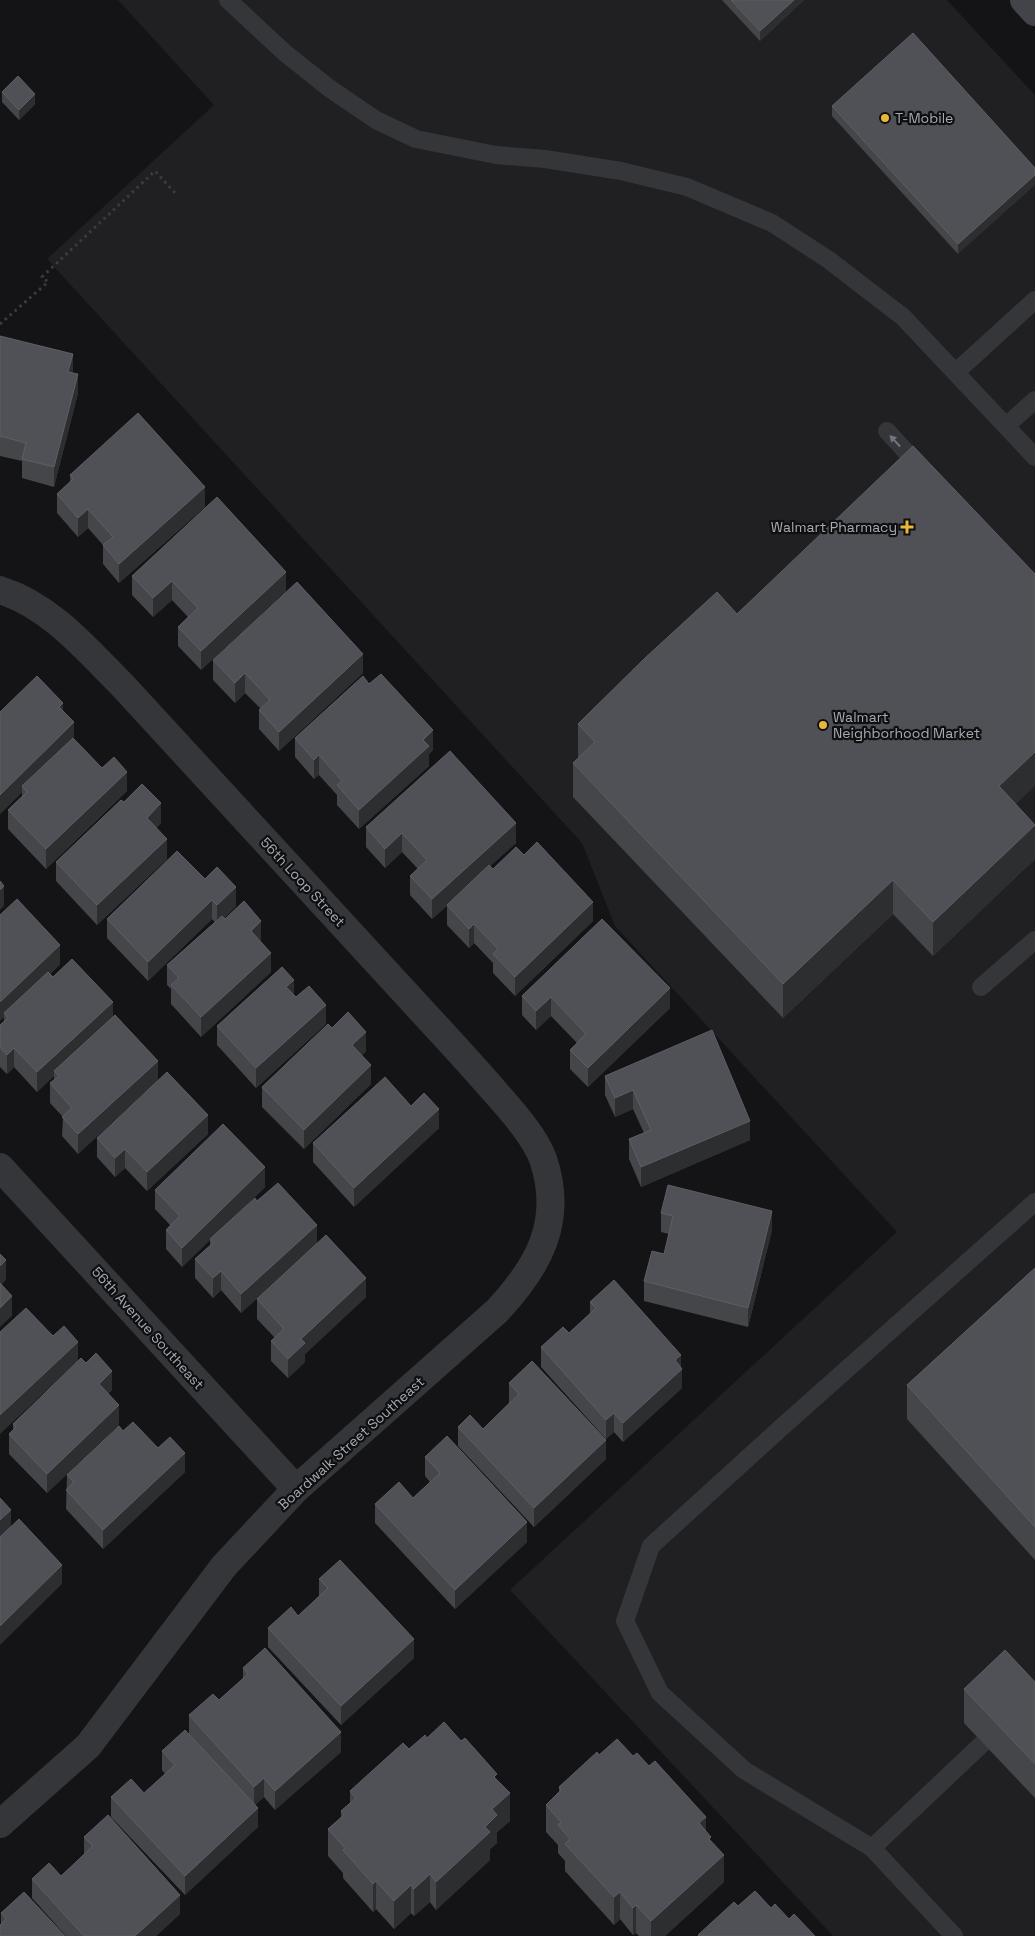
<svg xmlns="http://www.w3.org/2000/svg" width="1035" height="1936" viewBox="0 0 1035 1936" font-family="'Space Grotesk',sans-serif">
<rect width="100%" height="100%" fill="#141416"/>
<!-- built -->
<path fill="#202022" d="M118,0H947L1035,95V1936H833L510,1590L897,1232L615,926L582,843L47,259L214,105Z"/>
<g fill="none" stroke-linecap="round" stroke-linejoin="round">
<!-- path -->
<path stroke="#3b3c41" stroke-width="3" stroke-dasharray="2.5 4" stroke-linecap="butt" d="M0,324L48,282L42,277L155,171L176,194"/>
<!-- service -->
<path stroke="#35363a" stroke-width="18" d="M228,0L285,53L329,88L376,120L416,139L496,155L545,159L621,171L687,187L772,223L829,260L903,317L1035,457
M956,372L1035,300
M1006,426L1035,400
M887,431L923,470
M981,987L1035,940
M872,1848L983,1743
M954,1936L872,1848L744,1770L660,1693L625,1621L651,1546L783,1426L1035,1202"/>
<!-- minor -->
<path stroke="#35363a" stroke-width="28" d="M0,590C51,606 87,650 124,687C223,795 322,902 421,1010C446,1037 472,1065 496,1093C512,1111 535,1137 543,1159C564,1221 539,1266 497,1311L296,1489L224,1566L88,1746L0,1824
M0,1167L296,1489"/>
<!-- secondary -->
<path stroke="#43444a" stroke-width="28" d="M1024,0L1035,12"/>
</g>
<!-- wall -->
<path fill="#45464a" d="M722,0H804L760,41Z
M2,92L35,104L19,120L2,102Z
M832,106L1035,168L958,254L832,116Z
M0,337L73,373L78,393L54,487L22,478V461L0,456Z
M70,475L205,507L119,583L103,564V545L88,528L78,537L57,513V494L70,483Z
M132,576L286,591L201,670L178,646V627L188,617L172,600L153,617L132,595Z
M737,614L1015,804L1035,859L933,956L893,914L783,1018L573,797V763L578,759V724Z
M213,660L363,673L279,751L259,729V710L261,709L245,693L235,703L213,680Z
M369,684L433,750L429,754V766L359,829L337,805V795L319,775L314,779L295,757V738Z
M0,712H63L74,739L102,768L127,791L46,869L8,829V810L22,796V792L0,814Z
M124,802L161,823L156,828L167,859L97,925L56,881V862Z
M366,827L516,843L490,866L493,869L524,855L593,921L515,996L493,973V963L474,943L469,948L447,925V905L457,897L432,919L410,895V876L418,869L402,852L385,868L366,847Z
M205,879L236,906L224,918L261,940L260,941L271,972L201,1037L171,1004V989L167,985V965L215,922L212,919L148,981L107,938V919Z
M0,915L60,964L50,974L53,977L113,1018L158,1080L78,1154L62,1136L63,1117L50,1103V1083L54,1080V1076L37,1092L14,1067L7,1074L0,1067V1025L4,1022Z
M602,919L670,1008L588,1087L570,1069V1050L577,1043L551,1016L536,1030L522,1015V996Z
M294,995L326,1024L256,1088L217,1045V1026Z
M332,1028L366,1051L362,1055L371,1084L304,1149L262,1107V1087Z
M605,1076L750,1140L641,1187L629,1159V1139L644,1133L633,1109L615,1117L605,1095Z
M411,1106L439,1128L354,1207L313,1162V1143Z
M208,1134L147,1191L125,1168L115,1177L97,1157V1138Z
M265,1187L229,1222L257,1201L317,1243L366,1297L305,1354V1362L288,1378L271,1361V1341L275,1338L257,1319V1299L274,1283L241,1313L221,1290L213,1298L195,1278V1259L210,1246V1240L182,1267L166,1249V1230L170,1225L155,1209V1190Z
M661,1213L772,1230L748,1327L644,1301V1281L664,1254L669,1234L661,1232Z
M1035,1268V1560L907,1419V1385Z
M590,1302L681,1367L682,1388L623,1442L614,1432L606,1439L541,1367V1347L569,1333L590,1314Z
M509,1383L606,1459L534,1527L458,1446V1427L483,1429L509,1403Z
M112,1390L108,1394L119,1425L47,1493L9,1454V1434L13,1430V1424Z
M123,1431L158,1448L185,1472L103,1549L66,1509L67,1475Z
M425,1457L527,1542L455,1609L375,1523V1504L413,1498L430,1482L425,1476Z
M319,1579L414,1658L341,1725L268,1647V1628L298,1616L319,1596Z
M243,1668L341,1752L275,1810L264,1797L255,1805L258,1827L185,1895L111,1817V1797L144,1793L165,1774L162,1770V1751L189,1734V1715L219,1700L243,1679Z
M1035,1682V1798L964,1723V1689Z
M427,1738L461,1741L497,1780L510,1821L497,1832V1843L490,1849V1860L436,1910L430,1902L414,1916L411,1913L394,1929L376,1909L373,1912L343,1878V1873L328,1856V1829L341,1817V1811L350,1803V1791L409,1749Z
M599,1755L706,1832L711,1841L724,1882L665,1936H639L636,1933L633,1935L620,1919L614,1925L565,1871V1861L558,1853V1845L546,1832V1805L559,1792V1787Z
M84,1837L180,1914L156,1936H66L32,1898V1879L61,1876L84,1855Z
M1,1913L65,1936L1,1924Z"/>
<!-- shaded-wall -->
<path fill="#2d2e30" d="M794,0H804L760,41V31Z
M35,94V104L19,120V110Z
M1035,175V185L958,254V244Z
M73,354V374L68,372Z
M78,374V393L54,487V467Z
M205,487V507L119,583V564Z
M88,509V528L78,537V518Z
M286,572V591L201,670V651Z
M172,581V600L153,617V598Z
M363,654V673L279,751V732Z
M245,673V693L235,703V683Z
M63,703V722L59,707Z
M74,722V742L22,786V792L0,814V795Z
M433,730V750L429,754V766L359,829V810L423,740Z
M1035,752V786L999,820V786Z
M319,755V775L314,779V760Z
M127,772V791L46,869V849Z
M161,803V823L147,837V818Z
M516,823V843L432,919V899Z
M1035,825V859L933,956V922Z
M402,833V852L385,868V849Z
M167,839V859L97,925V905Z
M893,880V914L783,1018V984Z
M4,886V906L0,910V890Z
M236,887V906L217,924V905Z
M212,900V919L148,981V962Z
M593,902V921L515,996V977Z
M261,921V940L251,950V931Z
M474,924V943L469,948V929Z
M60,945V964L6,1015L4,1013V1017L0,1021V1002Z
M271,953V972L201,1037V1017Z
M294,980V1000L286,987Z
M670,988V1008L588,1087V1068Z
M551,997V1016L536,1030V1011Z
M113,1002V1021L54,1071V1076L37,1092V1072Z
M326,1005V1024L256,1088V1068Z
M366,1032V1051L352,1064V1045Z
M14,1048V1067L7,1074V1055Z
M158,1061V1080L78,1154V1134Z
M371,1065V1084L304,1149V1130Z
M633,1090V1109L615,1117V1098Z
M439,1109V1128L354,1207V1188Z
M208,1115V1134L147,1191V1172Z
M750,1121V1140L641,1187V1167Z
M125,1149V1168L115,1177V1158Z
M265,1167V1187L182,1267V1248Z
M772,1211V1230L748,1327V1308Z
M317,1225V1245L241,1313V1294Z
M6,1260V1280L0,1286V1266Z
M221,1271V1290L213,1298V1278Z
M366,1278V1297L305,1354V1362L288,1378V1359L301,1339Z
M12,1296V1316L0,1327V1308Z
M78,1342V1361L0,1434V1415Z
M681,1355V1371L682,1369V1388L623,1442V1423L675,1360Z
M112,1371V1390L99,1404V1384Z
M119,1405V1425L47,1493V1474Z
M614,1413V1432L606,1439V1420Z
M606,1440V1459L534,1527V1508Z
M185,1453V1472L103,1549V1530Z
M11,1510V1529L0,1539V1520Z
M527,1522V1542L455,1609V1590Z
M62,1565V1584L0,1645V1626Z
M414,1639V1658L341,1725V1706Z
M341,1732V1752L275,1810V1791Z
M264,1778V1797L254,1806V1787Z
M510,1793V1821L497,1832V1843L490,1849V1860L436,1910V1882L485,1827L492,1809Z
M258,1808V1827L185,1895V1876Z
M706,1817V1844L699,1823Z
M724,1855V1882L665,1936H651V1921Z
M430,1874V1902L414,1916V1889Z
M376,1881V1909L373,1912V1884Z
M411,1885V1913L394,1929V1901Z
M620,1892V1919L614,1925V1897Z
M180,1895V1914L156,1936H135Z
M636,1905V1933L633,1935V1908Z"/>
<!-- building -->
<path fill="#505156" stroke="#5d5f64" d="M731,0H794L760,31Z
M913,33L1035,168V175L958,244L832,106Z
M18,76L35,94L19,110L2,92Z
M0,336L73,354L68,372L78,374L54,467L22,459L26,443L0,436Z
M138,413L205,487L119,564L103,545L113,537L88,509L78,518L57,494L73,479L70,475Z
M913,446L1035,574V752L999,786L1035,825L933,922L893,880L783,984L573,763L595,742L578,724L645,658L717,592L737,614Z
M217,497L286,572L201,651L178,627L198,608L172,581L153,598L132,576Z
M297,582L363,654L279,732L259,710L270,700L245,673L235,683L213,660Z
M381,674L433,730L423,740L429,746L359,810L337,785L342,781L319,755L314,760L295,738L363,676L369,684Z
M37,676L63,703L59,707L74,722L0,795V712Z
M73,738L102,768L114,757L127,772L46,849L8,810L27,792L22,786Z
M450,751L516,823L432,899L410,876L427,860L402,833L385,849L366,827Z
M142,784L161,803L147,818L167,839L97,905L56,862L121,800L124,802Z
M537,842L593,902L515,977L493,954L498,949L474,924L469,929L447,905L489,865L493,869L516,847L524,855Z
M177,851L205,879L217,867L236,887L217,905L212,900L148,962L107,919Z
M0,881L4,886L0,890Z
M17,899L60,945L0,1002V915Z
M244,901L261,921L251,931L271,953L201,1017L171,985L179,978L167,965L222,916L225,919Z
M602,919L670,988L588,1068L570,1050L586,1034L551,997L536,1011L522,996Z
M72,959L113,1002L37,1072L14,1048L7,1055L0,1047V1025L8,1018L4,1013L48,972L53,977Z
M282,967L294,980L286,987L296,997L309,986L326,1005L256,1068L217,1026Z
M348,1012L366,1032L352,1045L371,1065L304,1130L262,1087L328,1024L332,1028Z
M115,1015L158,1061L78,1134L62,1117L72,1108L50,1083L59,1076L54,1071Z
M712,1030L750,1121L641,1167L629,1139L651,1130L633,1090L615,1098L605,1076Z
M167,1072L208,1115L147,1172L125,1149L115,1158L97,1138Z
M385,1077L411,1106L424,1093L439,1109L354,1188L313,1143Z
M223,1124L265,1167L182,1248L166,1230L180,1216L155,1190Z
M278,1183L317,1225L241,1294L221,1271L213,1278L195,1259L213,1243L210,1239L255,1198L257,1201Z
M668,1185L772,1211L748,1308L644,1281L652,1251L664,1254L673,1216L661,1213Z
M326,1235L366,1278L301,1339L305,1343L288,1359L271,1341L284,1329L257,1299Z
M0,1254L6,1260L0,1266Z
M1035,1268V1527L907,1385Z
M614,1280L681,1355L675,1360L682,1369L623,1423L614,1413L606,1420L541,1347L563,1327L569,1333L596,1308L590,1302Z
M0,1283L12,1296L0,1308Z
M26,1308L53,1336L64,1326L78,1342L0,1415V1332Z
M96,1353L112,1371L99,1384L119,1405L47,1474L9,1434L16,1427L13,1424L81,1358L86,1363Z
M532,1361L606,1440L534,1508L458,1427L470,1415L483,1429L519,1394L509,1383Z
M133,1422L158,1448L170,1437L185,1453L103,1530L66,1490L74,1482L67,1475L119,1426L123,1431Z
M447,1436L527,1522L455,1590L375,1504L399,1482L413,1498L440,1473L425,1457Z
M0,1498L11,1510L0,1520Z
M19,1519L62,1565L0,1626V1537Z
M340,1560L414,1639L341,1706L268,1628L291,1607L298,1616L328,1588L319,1579Z
M265,1648L341,1732L275,1791L264,1778L254,1787L189,1715L213,1694L219,1700L248,1674L243,1668Z
M1005,1650L1035,1682V1764L964,1689Z
M444,1722L461,1741L465,1738L497,1774L494,1777L510,1793L492,1809L497,1815L485,1827L490,1832L436,1882L430,1874L414,1889L411,1885L394,1901L376,1881L373,1884L343,1850L345,1848L328,1829L344,1815L341,1811L356,1798L350,1791L403,1743L409,1749L425,1735L427,1738Z
M185,1730L258,1808L185,1876L111,1797L131,1779L144,1793L175,1765L162,1751Z
M617,1739L633,1756L637,1753L649,1766L655,1761L706,1817L699,1823L711,1837L709,1839L724,1855L651,1921L636,1905L633,1908L620,1892L614,1897L565,1844L570,1839L558,1825L561,1822L546,1805L561,1790L559,1787L597,1752L599,1755Z
M108,1815L180,1895L135,1936H84L32,1879L49,1863L61,1876L93,1846L84,1837Z
M755,1891L771,1908L775,1904L789,1919L794,1914L815,1936H699L698,1935L734,1902L738,1906Z
M24,1892L65,1936H0V1925L6,1919L1,1913Z"/>
<!-- one-way arrows -->
<defs><path id="oneway-solid" d="M-6-.8H1V-3.2L6.5 0L1 3.2V.8H-6Z" transform="scale(1.25)"/></defs>
<use fill="#73767e" href="#oneway-solid" transform="translate(895 441) rotate(-133)"/>
<!-- markers -->
<g fill="#e9b838" stroke="#0f0f10" stroke-width="2">
<circle cx="885" cy="118" r="5"/>
<path d="M904.5 519.5h5v5h5v5h-5v5h-5v-5h-5v-5h5z"/>
<circle cx="823" cy="725" r="5"/>
</g>
<g text-anchor="middle" dominant-baseline="central" stroke-width="4.5" stroke-linejoin="round" paint-order="stroke">
<!-- poi labels -->
<g font-size="14" fill="#a6aab5" stroke="#0f0f10" text-anchor="start">
<text x="895" y="118">T-Mobile</text>
<text x="897" y="527" text-anchor="end">Walmart Pharmacy</text>
<text x="833" y="717">Walmart<tspan x="833" dy="16">Neighborhood Market</tspan></text>
</g>
<!-- street labels -->
<g font-size="14" fill="#a6aab5" stroke="#0f0f10">
<text transform="translate(303 882) rotate(47)">56th Loop Street</text>
<text transform="translate(148 1328) rotate(48)">56th Avenue Southeast</text>
<text transform="translate(351 1443) rotate(-42)">Boardwalk Street Southeast</text>
</g>
</g>
</svg>
